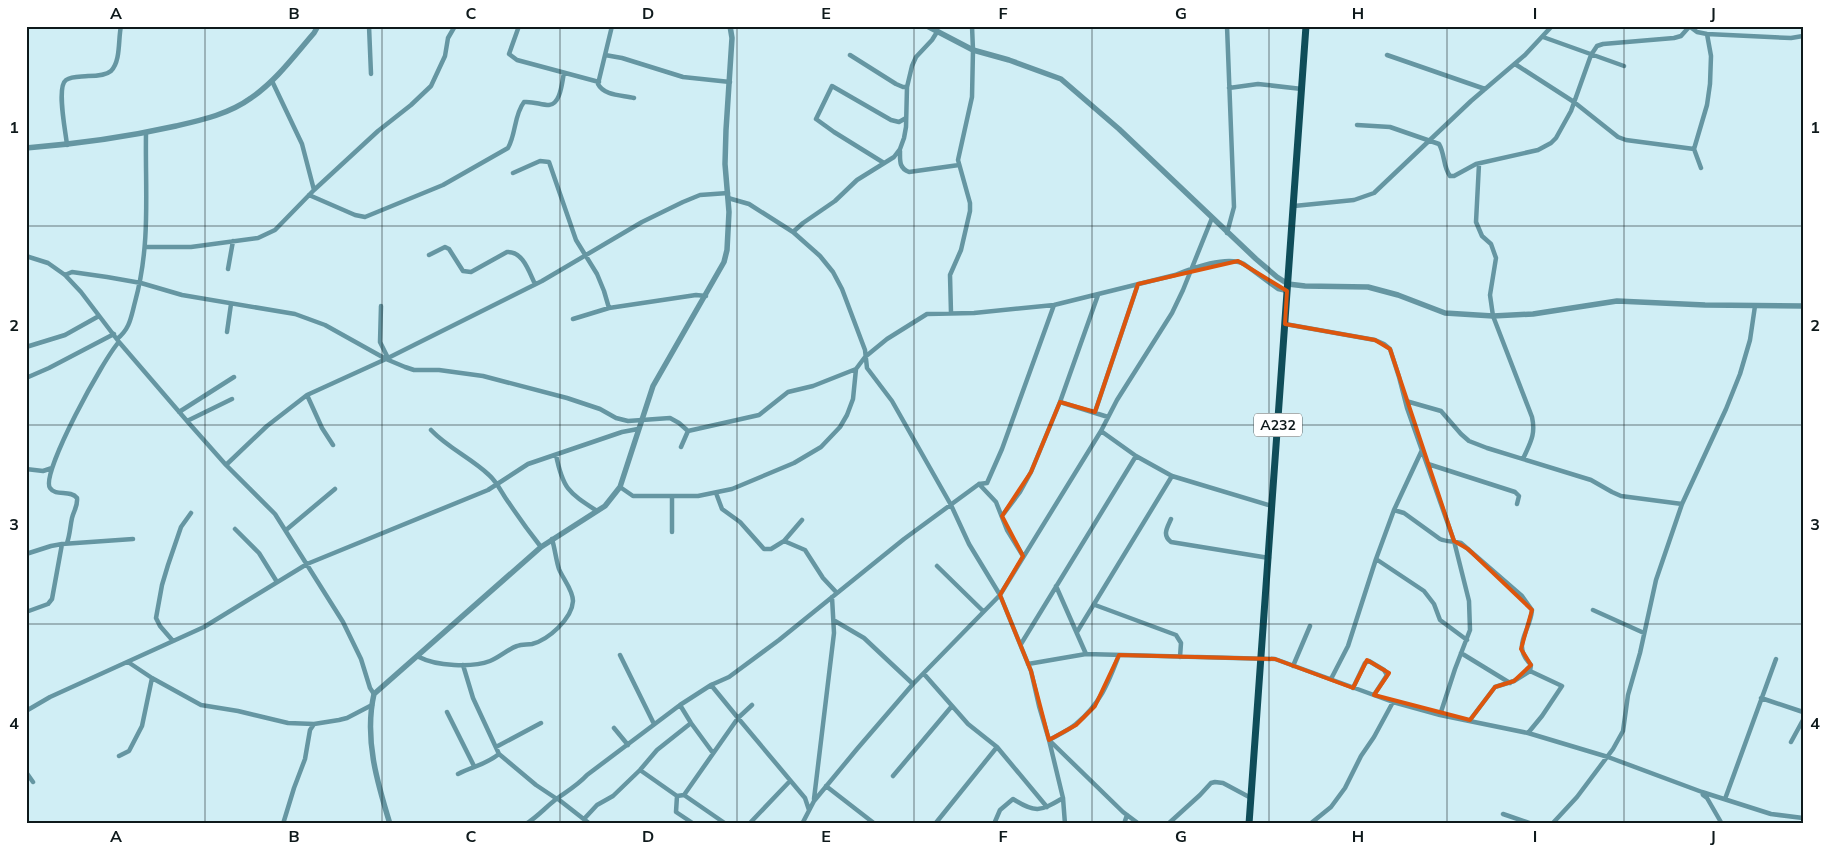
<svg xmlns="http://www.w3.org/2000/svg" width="1829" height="850" viewBox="0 0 1829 850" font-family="Mulish,sans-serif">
<rect width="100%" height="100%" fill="#d0eef5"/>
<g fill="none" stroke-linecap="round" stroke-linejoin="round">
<!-- minor -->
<path stroke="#6596a2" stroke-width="4.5" d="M369,26L371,74
M519,26L509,54L517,60L599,82
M612,26L598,84C604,96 623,95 634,98
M1227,26L1234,207L1227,233
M1689,26L1697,32L1707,34L1791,38L1803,36
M1543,37L1624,66
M605,55L622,58L683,77L730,82
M850,55L896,84L903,87H907
M1387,55L1485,89
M1515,64L1574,102L1618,137L1626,140L1694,149
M272,81L302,144L314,190
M1229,88L1258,84L1302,89
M1357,125L1390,127L1439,144C1445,154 1443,167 1450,176H1454L1476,164L1538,150L1551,143L1556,138L1571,111L1591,55L1597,46L1603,44L1674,38L1681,36L1689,27
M67,145C66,133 56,87 66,80C72,76 81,77 88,76C95,76 105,76 111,71C121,61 118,39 121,26
M900,151C900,161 899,168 909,172L959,165
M884,163L834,132L816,119L832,86L891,120L899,122L906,118
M1479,164L1476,222L1482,236L1491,244L1496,258L1490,295L1493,316L1532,417C1536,435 1530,443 1523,459
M1701,168L1694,149L1707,105L1710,84L1711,56L1707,34
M513,173L540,161L549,162L576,240L597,274L604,291L609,308
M309,195L355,215L365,217L443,185L508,148C516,134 514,115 524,102C533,101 541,105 549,105C561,104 562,81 564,73
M728,198L749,204L793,232L820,256L833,272L842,289L865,350L867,368L892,401L951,505L969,544L1000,595L1031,671L1039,706L1049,740L1063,798L1065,824
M1294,206L1354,200L1374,193L1471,101L1525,55L1552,26
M793,232L803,223L835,201L857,180L894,157L900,149L904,138L906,127L907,87L912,66L916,57L932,40L937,32V26
M145,247H191L258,238L275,230L314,190L378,131L411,105L431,86L445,56L448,38L455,26
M429,255L445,247L449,249L463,271L471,272L507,252C523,251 529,272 535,284
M26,256L48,263L65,275L81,292L119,342L187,421L226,465L275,514L343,622L361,659L370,688L374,694
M228,269L233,241
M65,275L72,272L107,277L141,283L182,295L295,314L325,325L386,359L405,367L414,370H439L483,376L567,398L600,409L616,418L628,421L670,418L679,423L688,431
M381,306L380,342L388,358
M951,313L950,275L961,250L970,211V203L958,160L972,97L973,50L972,26
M573,319L609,308L696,295L706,296
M1285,324L1375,340L1384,344L1390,349L1399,377L1407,408L1454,541L1469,601L1470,630L1455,669L1440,715
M227,332L231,304
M117,339C130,329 131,317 135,302C151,244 145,191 146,133
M26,347L65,335L99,316
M26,378L49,368L114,334
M307,395L322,428L333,445
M1406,401L1441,411L1461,434L1469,441L1487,448L1591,480L1612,492L1621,496L1682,504
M1060,402L1108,417
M179,412L234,377
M1095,412L1138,284
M187,421L232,399
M431,430C448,448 471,458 489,475C498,483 502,494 509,503C519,518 530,533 541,547
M1101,431L1136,456L1172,476L1272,506
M681,447L688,431L759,415L788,392L813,386L856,369
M556,455C563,489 568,492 597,511
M1428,464L1515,492L1519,496L1517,504
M226,465L267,426L307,395L386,359L542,281L642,222L683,202L700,195L728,193
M26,469L43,471L52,468
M979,484L996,502L1007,530L1023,556
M620,487L633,496H698L732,489L794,463L821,447L840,427L847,415L853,399L856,369L865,357L887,339L927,314L974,313L1054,305L1175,275C1193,268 1227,255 1244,264L1278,289L1287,291
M716,493L722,509L740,522L764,549H771L784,541L805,550L823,578L837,593
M672,496V532
M1394,510L1404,513L1440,539C1447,542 1453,541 1461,543L1522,596L1532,610C1530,633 1511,644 1531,665L1530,671
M1002,516L1020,492L1031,472L1060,402L1098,295
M1171,519C1167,528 1162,535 1171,542L1269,558
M235,529L259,553L277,582
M286,530L335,489
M784,541L802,520
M67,543C70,535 70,527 72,518C74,510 78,506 77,498C70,489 56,497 50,488C40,474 105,356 119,342
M26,554L51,546L62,544L133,539
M1376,559L1424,591L1434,604L1440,620L1467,640
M937,566L983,611
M1056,586L1086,654
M1095,605L1176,635L1181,643L1180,657
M1593,610L1644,633
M26,612L48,604L52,599L62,544
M835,621L864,638L913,684
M1077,632L1172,476
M173,641L160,626L156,618L162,585L168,565L181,527L191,513
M1021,644L1136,456
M1461,653L1510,683
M620,655L654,724
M1119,655C1108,684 1100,704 1076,724C1069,730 1058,735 1049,740L1123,812L1139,824
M419,657C436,666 472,668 490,661C500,657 508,649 517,646C522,644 527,645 532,644C548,640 572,619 573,601C573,590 563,579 559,569C556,560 555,549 552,539
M128,662L152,678L201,705L238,711L288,723L314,724L339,720L347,718L372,705
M1028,664L1086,654L1275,659L1393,702L1440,715L1528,733L1608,757L1702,792L1771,814L1803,818
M463,665L473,698L499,754L536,785L557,799
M1293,666L1310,626
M924,674L968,724L997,747L1047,807
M1331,679L1348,646L1376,559L1394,510L1422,450
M711,685L738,718L752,705
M1353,688L1365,663L1369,661L1384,670L1387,675L1374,695
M1761,698L1803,712
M680,705L691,723L713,753
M26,711L50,697L204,627L307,564L488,490L528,464L622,432L638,429
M447,712L474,766
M1470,720L1495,687L1514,681L1530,671
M614,728L628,745
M1528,733L1542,716L1562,686L1530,671
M1791,742L1803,720
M496,747L541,723
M119,756L129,751L142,726L152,678
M640,770L677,796
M26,772L33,782
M458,774C474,766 485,765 499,754
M893,776L952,706
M826,786L875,824
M1702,792L1703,795L1707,798L1722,824
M684,795L738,718L805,798L809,810
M558,799L590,824
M814,799L834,633L832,597
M1725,799L1776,659
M1503,814L1532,824
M584,819L597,805L613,796L640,770L657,750L691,723
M283,824L294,788L305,759L310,730L314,724
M526,824C537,817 545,808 555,800C566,792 578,785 587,775L680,705L711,685L729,677L779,640L904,539L979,484L987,483L1002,449L1054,305
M694,824L676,812L677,796L684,795L726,824
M749,824L790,781
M802,824L814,801L857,749L913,684L1000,595L1101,431L1117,400L1172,313L1183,290L1212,218
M935,824L997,747
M994,824L1000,810L1013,799C1036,813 1039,812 1063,798
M1124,824L1127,815
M1168,824L1200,795L1211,783L1215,782L1223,783L1251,798
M1310,824L1331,807L1345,788L1361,756L1374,737L1393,702
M1552,824L1577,797L1613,749L1623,731L1628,695L1640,653L1656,580L1682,504L1726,409L1740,374L1750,340L1755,306"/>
<!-- tertiary -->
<path stroke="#6596a2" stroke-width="5.5" d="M927,26L973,50L1009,60L1061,79L1119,129L1256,259L1277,277L1288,284L1305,286L1368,287L1398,295L1445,313L1493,316L1533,314L1617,301L1705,305L1803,306
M26,148C77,144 127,137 176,126C202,120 229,114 251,98C276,81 294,56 314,33L318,26
M390,824C377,782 364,738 374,694L541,547L605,506L620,487L653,386L724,262L727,250L729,212L725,164L726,130L732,38L730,26"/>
<!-- primary -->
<path stroke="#0f4d59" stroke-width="7" d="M1249,824L1306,26"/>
</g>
<!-- marked area -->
<path fill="none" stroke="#dd560d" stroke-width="4" stroke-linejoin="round" d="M1238,261L1287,291L1285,324L1375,340L1390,349L1454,541L1468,549L1532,610L1521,649L1531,665L1514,681L1495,687L1470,720L1374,695L1389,673L1367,660L1353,688L1275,659L1119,655L1095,706L1076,725L1049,740L1031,671L1000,595L1023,556L1002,516L1031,472L1060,402L1095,412L1138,284Z"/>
<!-- grid -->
<path fill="none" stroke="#0e191b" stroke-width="1" stroke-opacity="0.55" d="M205,26V824M382,26V824M560,26V824M737,26V824M914,26V824M1092,26V824M1269,26V824M1447,26V824M1624,26V824M26,226H1803M26,425H1803M26,624H1803"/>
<g text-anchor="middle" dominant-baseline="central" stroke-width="4.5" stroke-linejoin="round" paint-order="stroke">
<!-- shield labels -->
<rect fill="#fff" stroke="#565e5f" stroke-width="1" x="1254" y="413.5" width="48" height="23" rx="4"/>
<g font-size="14" font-weight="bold" fill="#0e191b">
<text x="1278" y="425">A232</text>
</g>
</g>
<!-- border -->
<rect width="1829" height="850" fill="none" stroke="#ffffff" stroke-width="55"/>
<rect x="28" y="28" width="1774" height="794" fill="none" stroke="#0e191b" stroke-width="2"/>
<g font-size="16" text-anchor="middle" font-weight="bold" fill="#0e191b">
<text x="116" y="19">A</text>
<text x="294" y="19">B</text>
<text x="471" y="19">C</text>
<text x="648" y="19">D</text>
<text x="826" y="19">E</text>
<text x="1003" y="19">F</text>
<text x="1181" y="19">G</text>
<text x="1358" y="19">H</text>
<text x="1535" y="19">I</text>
<text x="1713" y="19">J</text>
<text x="14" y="133">1</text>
<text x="1815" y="133">1</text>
<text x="14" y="331">2</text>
<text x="1815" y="331">2</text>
<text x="14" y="530">3</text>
<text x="1815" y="530">3</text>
<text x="14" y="729">4</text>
<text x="1815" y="729">4</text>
<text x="116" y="842">A</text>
<text x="294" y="842">B</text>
<text x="471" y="842">C</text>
<text x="648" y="842">D</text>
<text x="826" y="842">E</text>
<text x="1003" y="842">F</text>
<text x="1181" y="842">G</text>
<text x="1358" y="842">H</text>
<text x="1535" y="842">I</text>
<text x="1713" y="842">J</text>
</g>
</svg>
